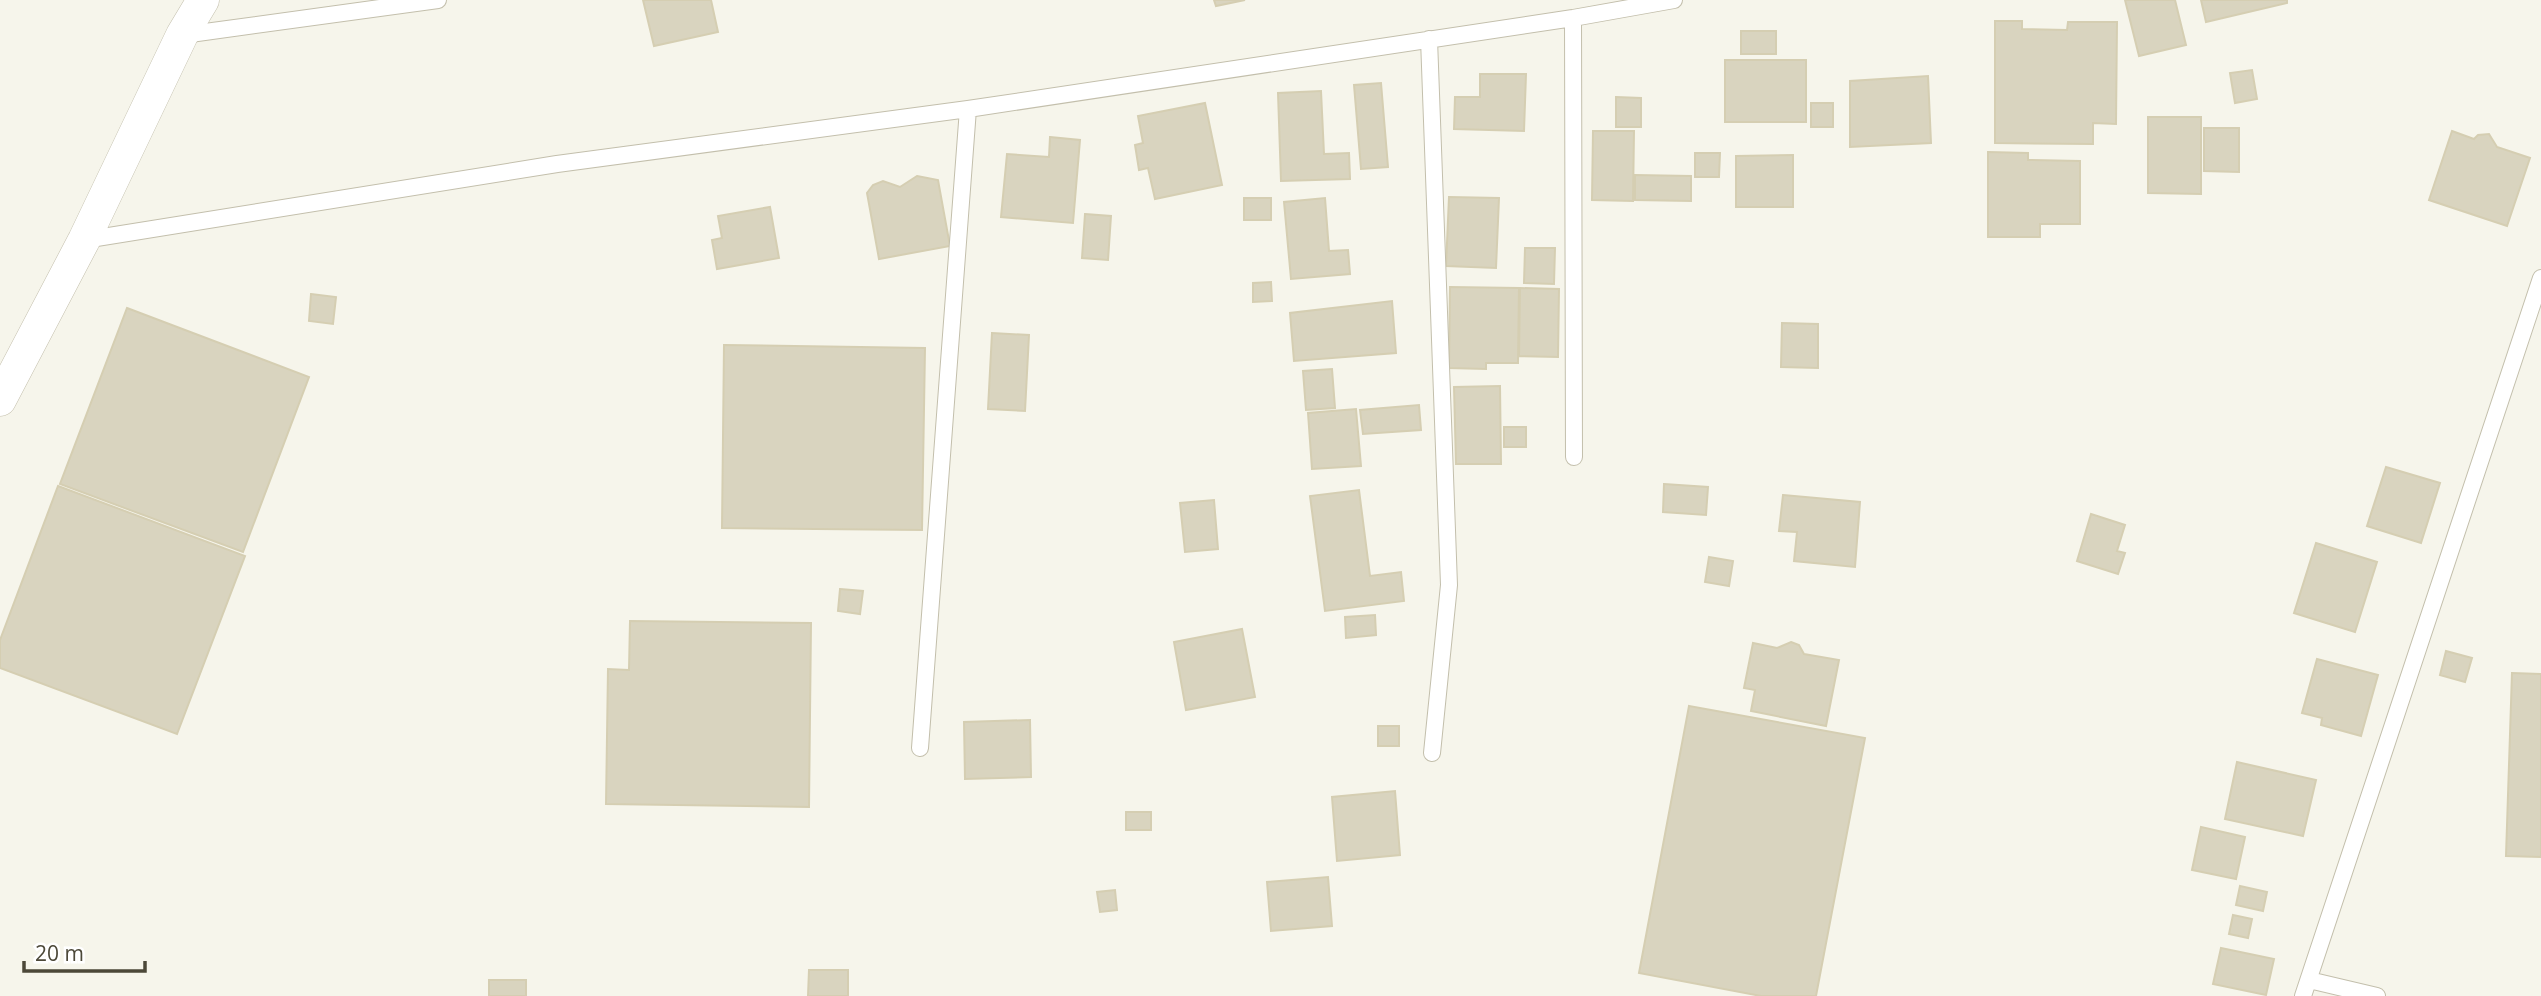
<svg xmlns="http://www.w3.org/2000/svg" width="2541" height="996" viewBox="0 0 2541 996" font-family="'Open Sans',sans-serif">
<rect width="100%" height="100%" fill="#f6f5eb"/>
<!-- building -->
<path fill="#d9d4bf" stroke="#d5ceb2" stroke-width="2" d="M643,0H711L718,32L654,46Z
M1214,0H1245L1216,6Z
M2125,0H2175L2186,45L2139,56Z
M2201,0H2287V3L2206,22Z
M1995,21H2022V29L2067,30L2068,22H2117L2116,124L2093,123V144L1995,143Z
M1741,31H1776V54H1741Z
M1725,60H1806V122H1725Z
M2252,70L2257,99L2235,103L2230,73Z
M1480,74H1526L1524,131L1454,129L1455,97H1480Z
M1928,76L1931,143L1850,147V81Z
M1381,83L1388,167L1361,169L1354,85Z
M1321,91L1324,154L1349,153L1350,179L1281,181L1278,93Z
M1616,97L1641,98V127H1616Z
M1205,103L1222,185L1155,199L1148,168L1139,170L1135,145L1143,143L1138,116Z
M1811,103H1833V127H1811Z
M2148,117H2201V194L2148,193Z
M2204,128H2239V172L2204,171Z
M1593,131H1634L1633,201L1592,200Z
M2452,131L2474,139L2478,135L2489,134L2497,147L2530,158L2507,226L2429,200Z
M1050,137L1080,140L1073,223L1001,217L1007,154L1049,157Z
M1988,152L2028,153V160L2080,161V224H2040V237H1988Z
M1695,153H1720L1719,177H1695Z
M1793,155V207H1736V156Z
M1635,175L1691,176V201L1635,200Z
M917,176L938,180L950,246L879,259L867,193L873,185L883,181L900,187Z
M1449,197L1499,198L1496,268L1446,266Z
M1244,198H1271V220H1244Z
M1325,198L1329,251L1348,250L1350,274L1291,279L1284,202Z
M770,207L779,258L717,269L712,240L722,238L718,216Z
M1085,214L1111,216L1108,260L1082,258Z
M1525,248H1555L1554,284L1524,283Z
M1271,282L1272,301L1253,302V283Z
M1450,287L1519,288L1518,363H1486V369L1449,368Z
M1520,288L1559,289L1558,357L1519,356Z
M311,294L336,297L333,324L309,321Z
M1392,301L1396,353L1294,361L1290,313Z
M127,308L309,377L243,552L60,484Z
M1782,323L1818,324V368L1781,367Z
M992,333L1029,335L1025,411L988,409Z
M724,345L925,348L922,530L722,528Z
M1332,369L1335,408L1306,410L1303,371Z
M1500,386L1501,464H1456L1454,387Z
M1419,405L1421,430L1363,434L1360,410Z
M1356,409L1361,466L1312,469L1308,413Z
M1504,427H1526V447H1504Z
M2386,467L2440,483L2421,543L2367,526Z
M1664,484L1708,487L1706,515L1663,512Z
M58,486L245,556L177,734L0,668V640Z
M1359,490L1370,576L1401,572L1404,601L1325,611L1310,496Z
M1783,495L1860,502L1855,567L1794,561L1797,532L1779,531Z
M1214,500L1218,549L1185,552L1180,503Z
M2091,514L2125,525L2117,551L2125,553L2118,574L2077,561Z
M2316,543L2377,562L2355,632L2294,613Z
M1709,557L1733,561L1729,586L1705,582Z
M840,589L863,591L860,614L838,611Z
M1375,615L1376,635L1346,638L1345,617Z
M630,621L811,623L809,807L606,804L608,669L629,670Z
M1242,629L1255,697L1186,710L1174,642Z
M1791,642L1799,645L1804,654L1839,660L1826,726L1751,711L1755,690L1744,688L1753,643L1777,648Z
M2446,651L2472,658L2465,682L2440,675Z
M2317,659L2378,675L2361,736L2321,725L2322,718L2302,713Z
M2512,673L2541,674V857L2506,856Z
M1689,706L1865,738L1816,996H1761L1639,973Z
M1030,720L1031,777L965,779L964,722Z
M1378,726H1399V746H1378Z
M2237,762L2316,780L2303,836L2225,819Z
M1395,791L1400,855L1337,861L1332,797Z
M1126,812H1151V830H1126Z
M2201,827L2245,837L2236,879L2192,870Z
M1328,877L1332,926L1271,931L1267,882Z
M2240,886L2267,892L2263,911L2236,905Z
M1115,890L1117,910L1100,912L1097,892Z
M2233,915L2252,919L2248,938L2229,934Z
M2221,948L2274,959L2266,995L2213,984Z
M809,970H848V996H808Z
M489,980H526V996H489Z"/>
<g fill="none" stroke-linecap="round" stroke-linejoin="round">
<!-- service casing -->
<g stroke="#c3bfac" stroke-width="18">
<path id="service" d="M1573,18L1574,457
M183,35L438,0
M1429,39L1449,585L1432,753
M84,240L557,164L968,109L1573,18L1674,0
M920,748L968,109
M2309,980L2377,996
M2303,996L2541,278"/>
</g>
<!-- minor casing -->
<g stroke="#c3bfac" stroke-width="33">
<path id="minor" d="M0,400L84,240L182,35L203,0"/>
</g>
<!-- service -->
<use href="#service" stroke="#fff" stroke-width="16"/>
<!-- minor -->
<use href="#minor" stroke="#fff" stroke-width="32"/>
</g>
<!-- scale -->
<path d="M24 961v10h121v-10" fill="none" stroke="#4c4838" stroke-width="3.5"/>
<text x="35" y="961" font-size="21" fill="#4c4838" stroke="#ffffff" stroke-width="5" paint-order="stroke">20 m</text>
</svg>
